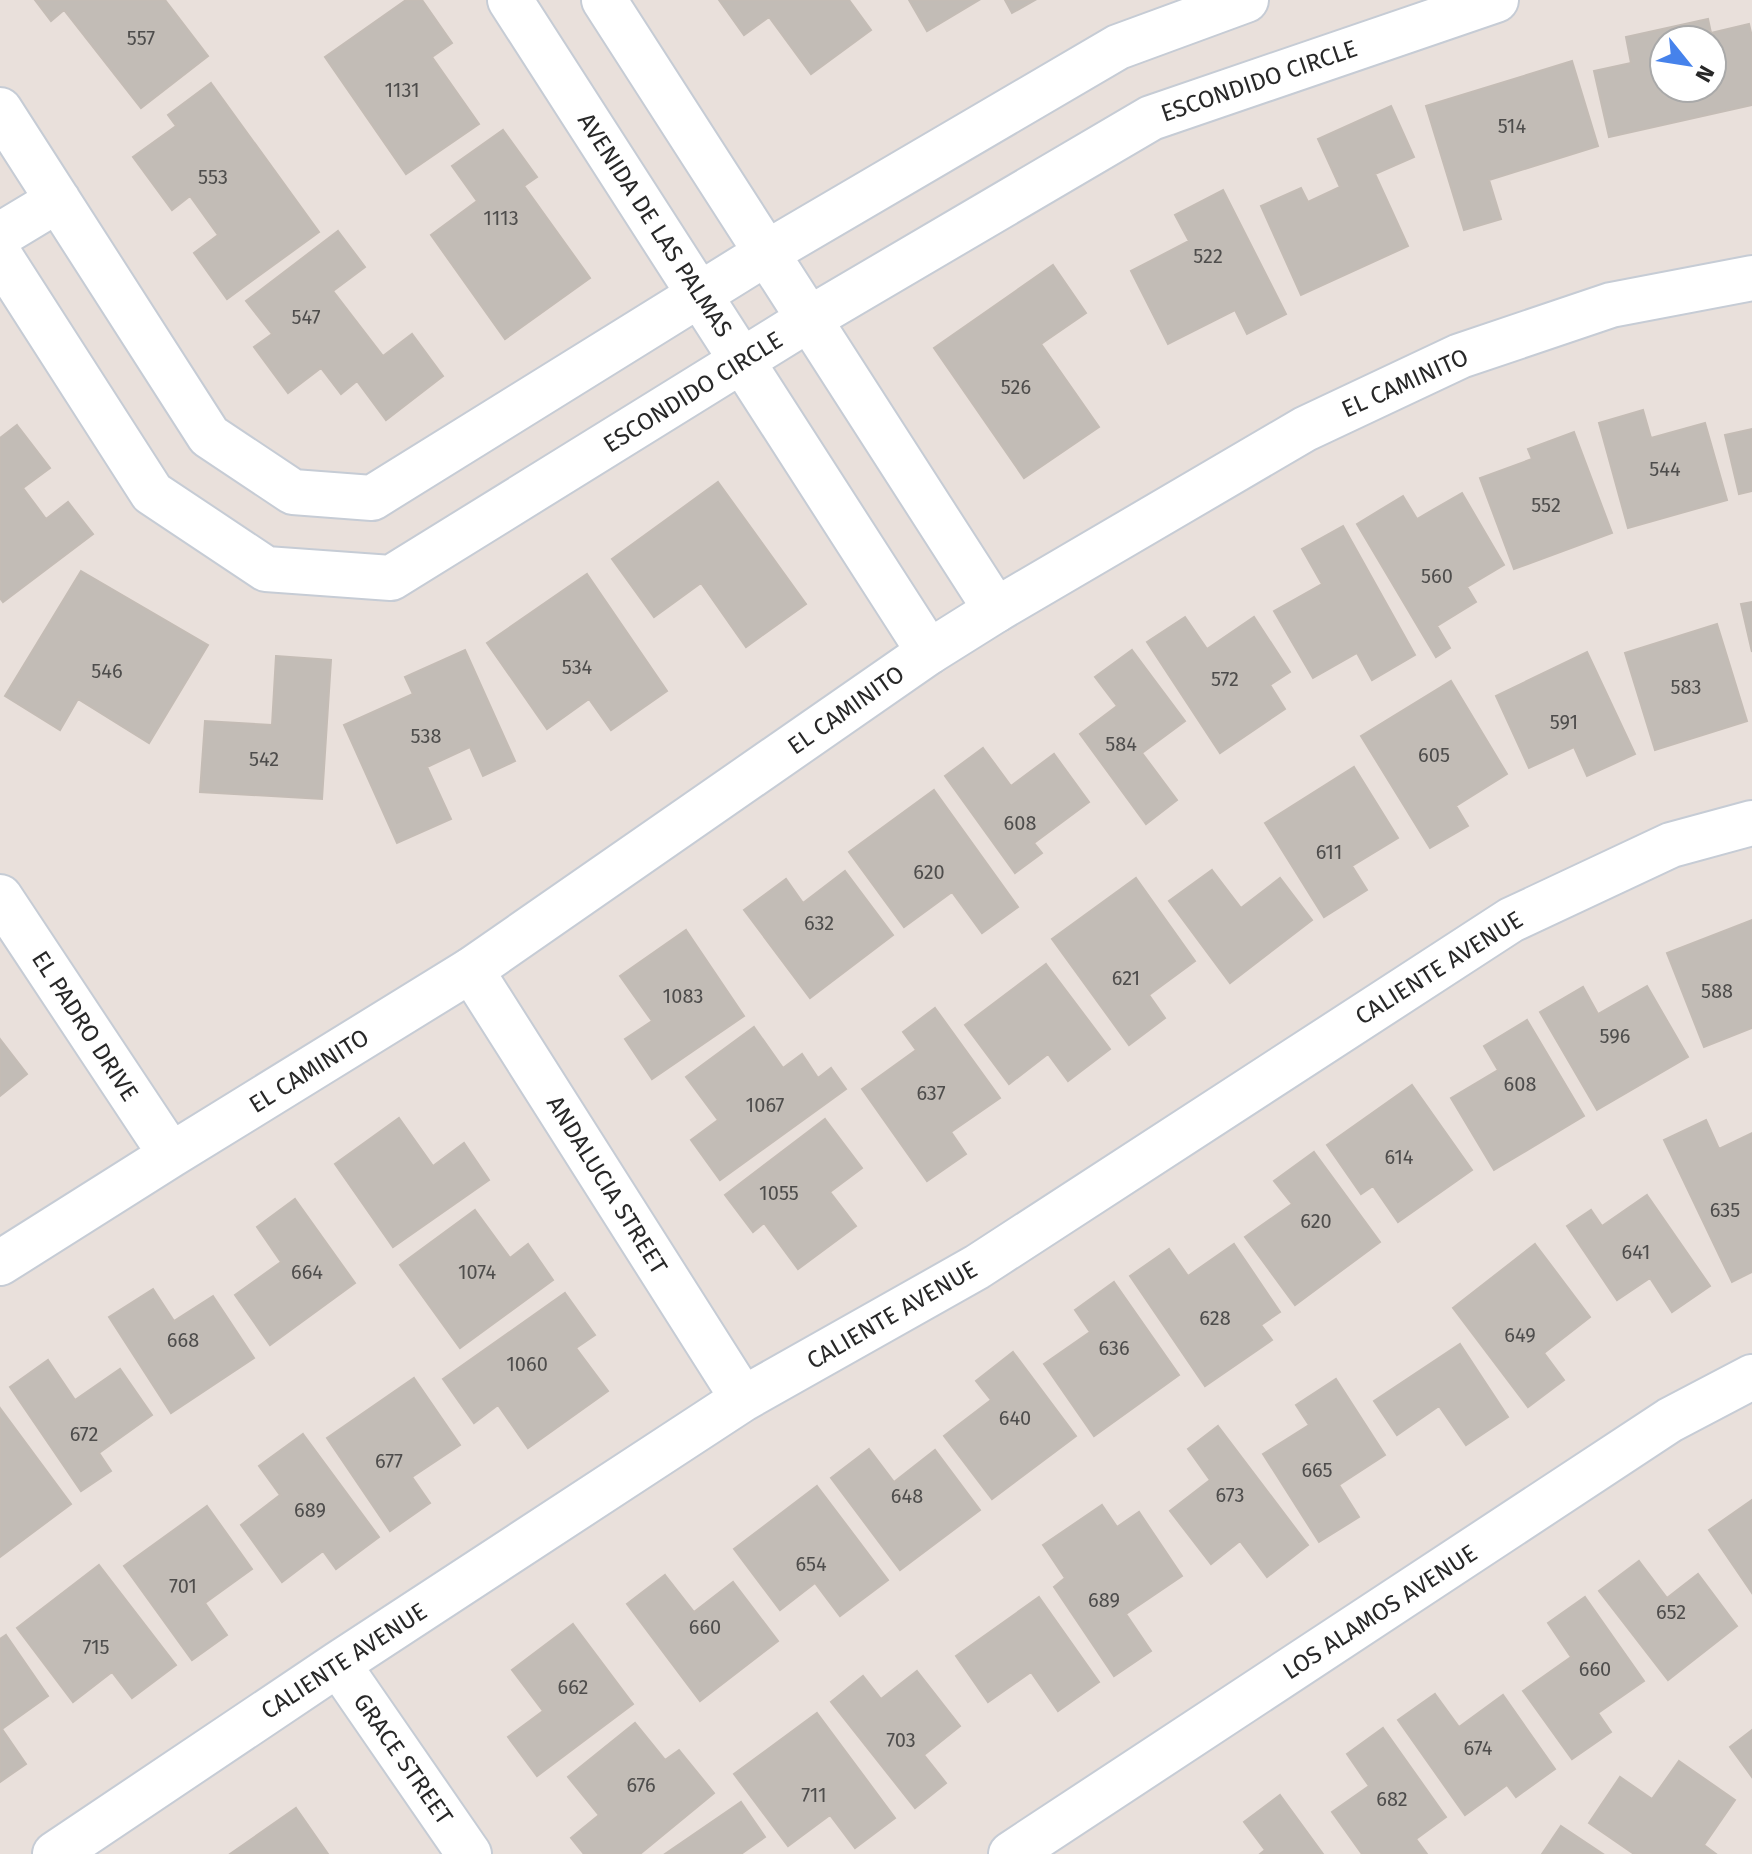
<svg xmlns="http://www.w3.org/2000/svg" width="1752" height="1854" viewBox="0 0 1752 1854" font-family="'Fira Sans',sans-serif">
<rect width="100%" height="100%" fill="#e9e0db"/>
<!-- building -->
<path fill="#c2bcb6" stroke="#c4bcb5" stroke-width="2" fill-rule="evenodd" d="M35,0H165L208,56L141,108L64,10L51,21Z
M406,0H422L452,43L432,57L479,124L406,174L325,57Z
M719,0H849L871,30L811,74L769,17L744,35Z
M909,0H979L927,31Z
M1005,0H1035L1012,13Z
M1708,19L1711,33L1749,24L1752,37V105L1609,137L1594,71L1631,63L1626,37ZM1664,40H1712V88H1664Z
M1572,61L1598,146L1489,180L1501,219L1464,230L1426,106Z
M211,83L319,232L227,299L194,253L218,235L190,196L172,210L133,157L176,126L168,115Z
M1391,106L1414,157L1375,174L1408,246L1301,295L1261,206L1301,188L1308,202L1340,187L1318,139Z
M503,130L537,177L524,186L590,278L505,339L431,235L477,201L452,166Z
M1223,190L1286,314L1247,334L1235,310L1168,344L1131,271L1189,241L1175,215Z
M338,231L365,267L333,291L383,356L412,334L443,376L386,420L357,381L341,394L321,368L288,393L254,347L272,334L246,301Z
M1053,265L1086,313L1041,344L1099,427L1024,478L934,348Z
M1643,410L1651,438L1705,423L1727,500L1628,528L1599,423Z
M17,425L50,468L23,488L46,519L68,502L93,534L3,602L0,598V438Z
M1752,429V491L1739,494L1725,435Z
M1574,432L1612,533L1514,569L1480,478L1532,459L1528,449Z
M718,482L806,604L746,647L701,583L654,617L612,559Z
M1462,493L1504,565L1467,587L1476,602L1437,626L1450,648L1436,657L1357,524L1403,496L1417,519Z
M1343,526L1415,655L1372,680L1357,653L1313,678L1274,611L1322,584L1302,549Z
M81,571L208,645L149,743L78,699L60,730L5,696Z
M587,574L667,691L611,730L589,699L547,729L487,643Z
M1752,602V652L1741,604Z
M1185,617L1207,649L1254,617L1290,672L1270,685L1285,709L1220,753L1147,642Z
M1717,624L1747,721L1655,750L1625,653Z
M465,650L515,761L483,776L470,747L427,767L451,819L397,843L344,725L413,694L405,677Z
M1132,650L1185,721L1142,753L1177,800L1146,824L1080,734L1117,706L1095,677Z
M1587,652L1635,754L1587,776L1574,747L1529,768L1496,696Z
M276,656L331,660L322,799L200,792L205,721L272,725Z
M1451,681L1507,774L1456,806L1468,826L1430,848L1361,736Z
M983,748L1011,786L1054,754L1089,802L1034,843L1042,853L1015,873L945,776Z
M1354,767L1398,838L1352,866L1367,890L1324,917L1265,823Z
M934,790L1018,907L982,933L952,892L904,927L849,852Z
M1212,870L1241,908L1280,878L1312,920L1230,983L1169,901Z
M845,871L893,935L810,998L744,910L786,879L803,903Z
M1136,878L1195,961L1149,995L1165,1018L1129,1045L1052,939Z
M1752,920V1028L1704,1047L1667,953Z
M686,930L744,1016L652,1079L625,1039L652,1021L620,976Z
M1046,964L1110,1049L1068,1081L1048,1054L1009,1084L965,1025Z
M1647,986L1688,1057L1597,1110L1540,1012L1583,987L1598,1014Z
M935,1008L1000,1098L951,1132L966,1154L927,1181L862,1089L916,1050L903,1032Z
M1527,1020L1584,1116L1494,1170L1451,1098L1498,1070L1484,1046Z
M754,1027L783,1068L802,1054L818,1078L831,1068L846,1089L720,1180L691,1140L718,1120L686,1077Z
M0,1039L27,1074L0,1096Z
M1412,1085L1472,1170L1398,1222L1373,1186L1361,1194L1327,1145Z
M399,1118L433,1166L464,1143L489,1180L393,1247L335,1164Z
M825,1119L862,1168L830,1192L856,1226L798,1269L764,1223L753,1232L725,1195Z
M1706,1120L1719,1149L1752,1133V1272L1732,1282L1664,1140Z
M1314,1152L1380,1242L1295,1305L1245,1237L1292,1204L1274,1181Z
M1647,1195L1710,1286L1672,1312L1650,1278L1617,1300L1567,1226L1591,1210L1602,1226Z
M295,1199L355,1283L270,1345L235,1295L281,1262L257,1227Z
M475,1210L510,1258L528,1244L553,1280L460,1348L400,1265Z
M1234,1244L1280,1312L1261,1325L1272,1340L1205,1386L1130,1276L1169,1249L1188,1276Z
M1535,1244L1590,1317L1544,1353L1564,1380L1528,1407L1453,1308Z
M1114,1282L1179,1375L1094,1436L1044,1364L1090,1332L1075,1310Z
M153,1289L174,1321L213,1296L254,1358L171,1413L109,1317Z
M565,1293L595,1335L576,1348L608,1391L528,1448L498,1405L474,1423L443,1379Z
M1460,1344L1508,1417L1466,1445L1439,1406L1397,1435L1374,1401Z
M1013,1352L1076,1436L992,1499L944,1436L991,1400L976,1381Z
M48,1360L75,1400L120,1369L152,1415L99,1453L111,1471L81,1491L10,1387Z
M414,1378L460,1445L412,1477L430,1503L390,1531L327,1438Z
M1336,1379L1385,1455L1339,1485L1359,1517L1319,1542L1263,1454L1309,1425L1296,1405Z
M0,1408L71,1504L0,1557Z
M1218,1426L1308,1545L1267,1577L1240,1541L1211,1564L1170,1511L1210,1480L1188,1449Z
M303,1434L379,1537L336,1569L323,1551L282,1582L241,1525L280,1495L259,1466Z
M869,1449L894,1482L935,1450L980,1510L900,1570L831,1478Z
M817,1486L888,1580L840,1616L815,1583L780,1610L734,1549Z
M1752,1500V1593L1709,1530Z
M1102,1505L1117,1527L1139,1512L1182,1576L1126,1614L1151,1651L1114,1676L1054,1587L1065,1578L1043,1545Z
M207,1506L252,1569L205,1603L227,1635L192,1660L124,1566Z
M1639,1561L1667,1598L1698,1574L1737,1626L1668,1680L1599,1591Z
M99,1565L176,1665L132,1698L112,1672L73,1702L17,1628Z
M665,1575L694,1612L733,1582L778,1641L700,1701L627,1604Z
M1039,1597L1099,1682L1058,1711L1031,1672L988,1702L956,1656Z
M1585,1597L1644,1681L1598,1713L1611,1732L1572,1759L1523,1691L1571,1657L1548,1623Z
M573,1624L633,1704L537,1776L508,1737L543,1711L512,1670Z
M6,1635L48,1696L2,1729L26,1764L0,1782V1639Z
M917,1671L960,1726L924,1755L946,1783L915,1808L831,1702L863,1676L881,1699Z
M1435,1694L1459,1727L1503,1695L1555,1769L1516,1797L1507,1785L1465,1815L1398,1720Z
M817,1713L895,1818L855,1848L830,1815L788,1846L734,1774Z
M635,1723L665,1760L679,1750L714,1793L640,1854H584L571,1838L599,1815L568,1777Z
M1383,1728L1446,1817L1416,1839L1427,1854H1362L1332,1812L1369,1786L1347,1754Z
M1752,1730V1777L1730,1747Z
M1679,1761L1735,1800L1704,1845L1716,1854H1634L1589,1823L1620,1777L1652,1799Z
M1280,1795L1323,1854H1260L1265,1850L1244,1822Z
M741,1802L765,1837L741,1854H665Z
M296,1808L328,1854H230Z
M1561,1826L1603,1854H1542Z"/>
<g fill="none" stroke-linecap="round" stroke-linejoin="round">
<!-- street casing -->
<g stroke="#c6ccd5" stroke-width="48">
<path id="street" d="M510,0L929,652
M604,0L996,610
M0,110L209,436L293,492L372,498L768,252L1118,47L1246,0
M0,235L58,200
M0,256L152,493L266,569L391,578L809,319L1151,118L1496,0
M471,970L743,1399
M338,1664L469,1854
M55,1854L338,1664L743,1399L977,1267L1511,920L1671,845L1752,823
M1011,1854L1670,1420L1752,1377"/>
</g>
<!-- secondary casing -->
<g stroke="#c6ccd5" stroke-width="48">
<path id="secondary" d="M0,897L171,1155
M0,1263L171,1155L471,970L929,652L996,610L1305,429L1460,356L1611,305L1752,278"/>
</g>
<!-- street -->
<use href="#street" stroke="#fff" stroke-width="44"/>
<!-- secondary -->
<use href="#secondary" stroke="#fff" stroke-width="44"/>
</g>
<g text-anchor="middle" dominant-baseline="central" stroke-width="8" stroke-linejoin="round" paint-order="stroke">
<!-- number labels -->
<g font-size="20" fill="#4e4d4c">
<text x="141" y="38">557</text>
<text x="402" y="90">1131</text>
<text x="1512" y="126">514</text>
<text x="213" y="177">553</text>
<text x="501" y="218">1113</text>
<text x="1208" y="256">522</text>
<text x="306" y="317">547</text>
<text x="1016" y="387">526</text>
<text x="1665" y="469">544</text>
<text x="1546" y="505">552</text>
<text x="1437" y="576">560</text>
<text x="577" y="667">534</text>
<text x="107" y="671">546</text>
<text x="1225" y="679">572</text>
<text x="1686" y="687">583</text>
<text x="1564" y="722">591</text>
<text x="426" y="736">538</text>
<text x="1121" y="744">584</text>
<text x="1434" y="755">605</text>
<text x="264" y="759">542</text>
<text x="1020" y="823">608</text>
<text x="1329" y="852">611</text>
<text x="929" y="872">620</text>
<text x="819" y="923">632</text>
<text x="1126" y="978">621</text>
<text x="1717" y="991">588</text>
<text x="683" y="996">1083</text>
<text x="1615" y="1036">596</text>
<text x="1520" y="1084">608</text>
<text x="931" y="1093">637</text>
<text x="765" y="1105">1067</text>
<text x="1399" y="1157">614</text>
<text x="779" y="1193">1055</text>
<text x="1725" y="1210">635</text>
<text x="1316" y="1221">620</text>
<text x="1636" y="1252">641</text>
<text x="307" y="1272">664</text>
<text x="477" y="1272">1074</text>
<text x="1215" y="1318">628</text>
<text x="1520" y="1335">649</text>
<text x="183" y="1340">668</text>
<text x="1114" y="1348">636</text>
<text x="527" y="1364">1060</text>
<text x="1015" y="1418">640</text>
<text x="84" y="1434">672</text>
<text x="389" y="1461">677</text>
<text x="1317" y="1470">665</text>
<text x="1230" y="1495">673</text>
<text x="907" y="1496">648</text>
<text x="310" y="1510">689</text>
<text x="811" y="1564">654</text>
<text x="183" y="1586">701</text>
<text x="1104" y="1600">689</text>
<text x="1671" y="1612">652</text>
<text x="705" y="1627">660</text>
<text x="96" y="1647">715</text>
<text x="1595" y="1669">660</text>
<text x="573" y="1687">662</text>
<text x="901" y="1740">703</text>
<text x="1478" y="1748">674</text>
<text x="641" y="1785">676</text>
<text x="814" y="1795">711</text>
<text x="1392" y="1799">682</text>
</g>
<!-- street labels -->
<g font-size="24" fill="#282828" stroke="#fff">
<text transform="translate(1259 81) rotate(-19)">ESCONDIDO CIRCLE</text>
<text transform="translate(655 225) rotate(57)">AVENIDA DE LAS PALMAS</text>
<text transform="translate(1405 383) rotate(-24)">EL CAMINITO</text>
<text transform="translate(693 392) rotate(-32)">ESCONDIDO CIRCLE</text>
<text transform="translate(846 710) rotate(-35)">EL CAMINITO</text>
<text transform="translate(1439 968) rotate(-32)">CALIENTE AVENUE</text>
<text transform="translate(85 1026) rotate(57)">EL PADRO DRIVE</text>
<text transform="translate(309 1071) rotate(-32)">EL CAMINITO</text>
<text transform="translate(607 1185) rotate(58)">ANDALUCIA STREET</text>
<text transform="translate(892 1315) rotate(-30)">CALIENTE AVENUE</text>
<text transform="translate(1380 1612) rotate(-33)">LOS ALAMOS AVENUE</text>
<text transform="translate(344 1661) rotate(-33)">CALIENTE AVENUE</text>
<text transform="translate(403 1759) rotate(55)">GRACE STREET</text>
</g>
</g>
<!-- north arrow -->
<g transform="translate(1688 64) rotate(120)"><circle r="38" fill="#ffffff" stroke="#a9a9a9" stroke-width="2"/>
<path d="M0-6L14 30L0 20L-14 30Z" fill="#4682eb"/>
<text y="-12" font-size="22" font-weight="bold" text-anchor="middle" fill="#282828">N</text>
</g>
</svg>
